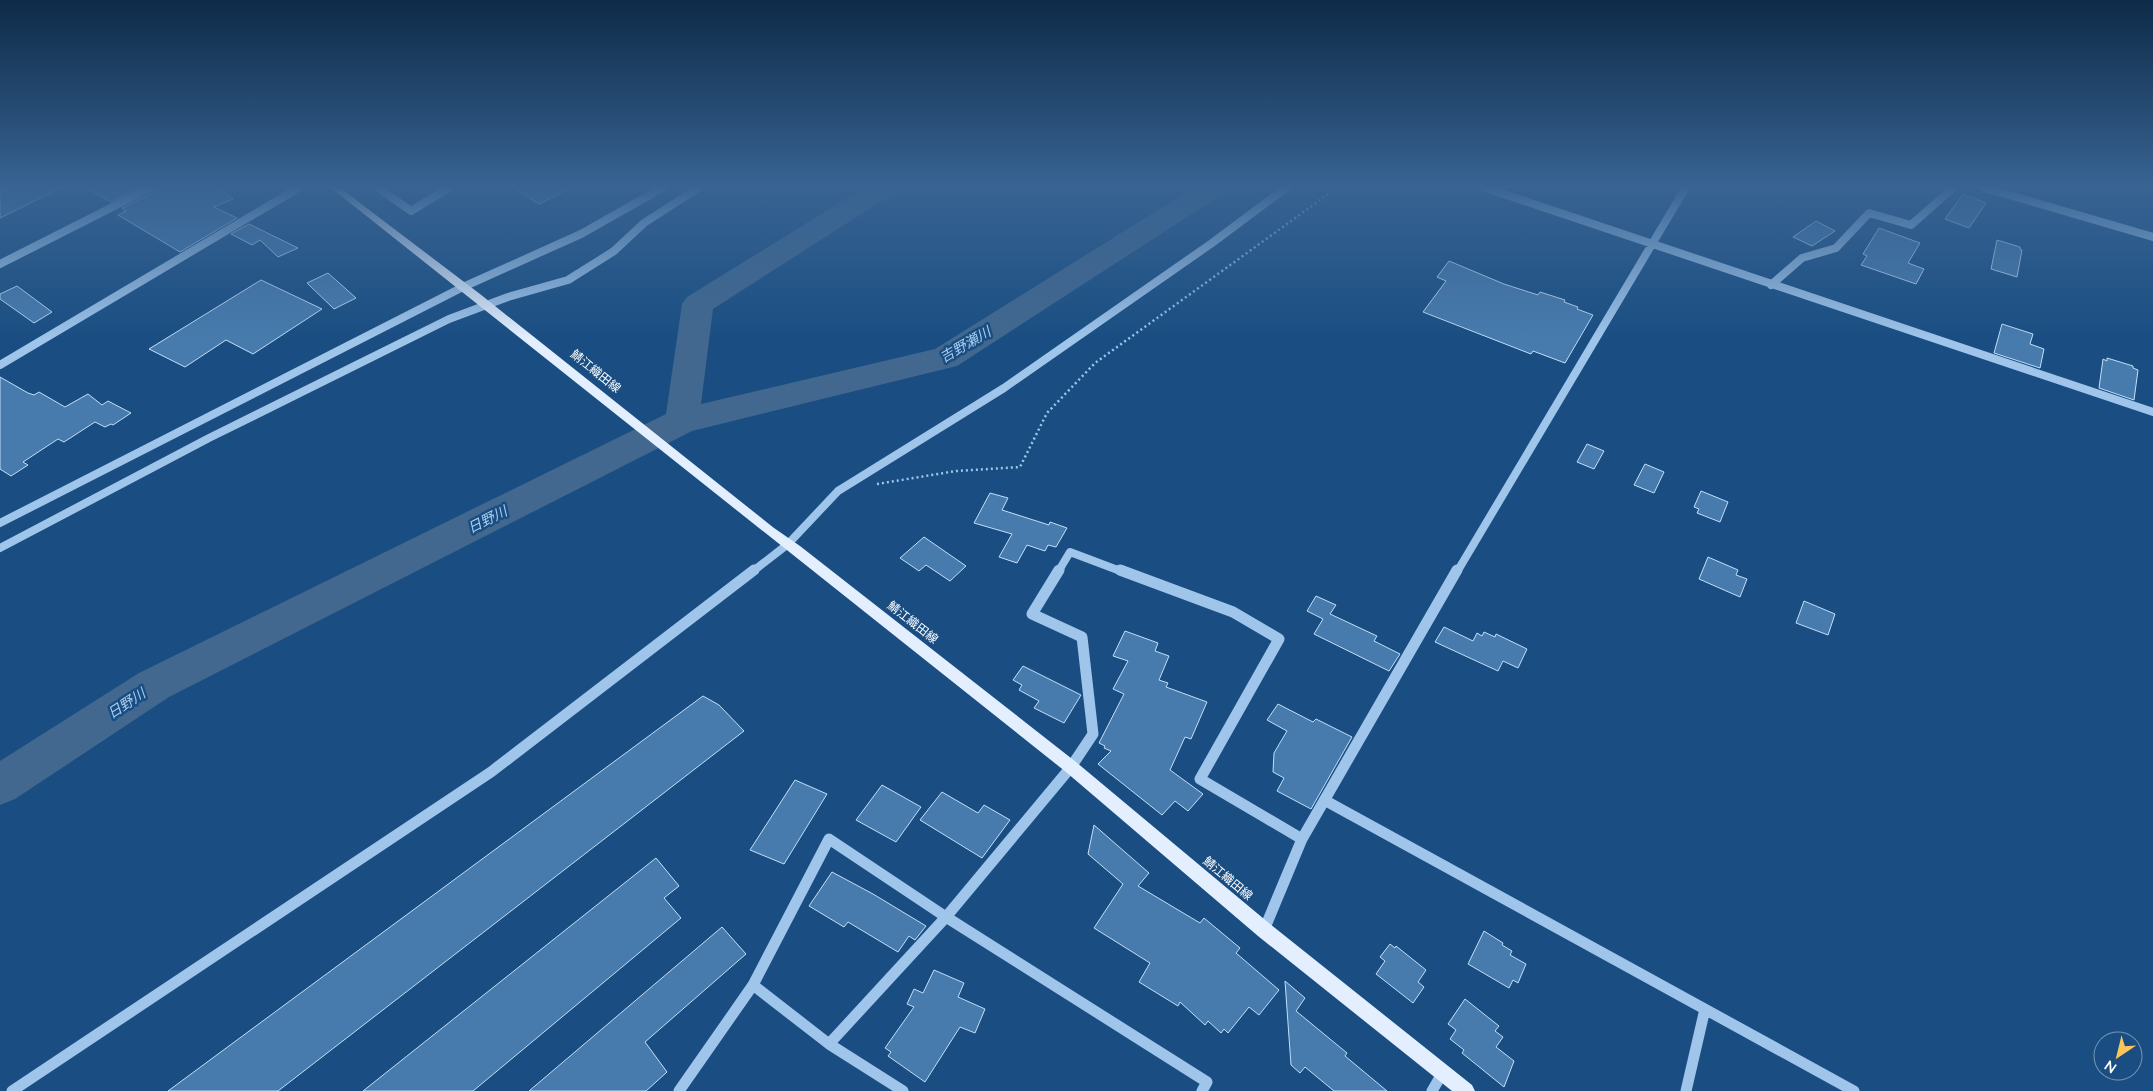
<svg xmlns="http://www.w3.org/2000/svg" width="2153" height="1091" viewBox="0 0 2153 1091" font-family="Lato,'Noto Sans JP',sans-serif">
<rect width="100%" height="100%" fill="#1a4e82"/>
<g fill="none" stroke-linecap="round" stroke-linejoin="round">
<!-- river -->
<path fill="#42688f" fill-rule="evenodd" d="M865,187H898L894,193L713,309L701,404L935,349L1195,187H1228L1224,193L957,366L692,431L169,697L15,799L0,805V761L139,673L666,414L682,304L687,297Z"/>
</g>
<!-- building -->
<path fill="#477bad" stroke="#c3def8" d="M11,187H63L0,218V193L4,192Z
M84,187H140L111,202Z
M158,187H219L233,199L214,207L237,218L180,252L118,215L126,211L122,208L155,192Z
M512,187H573L539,204Z
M1963,194L1986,203L1969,228L1945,219Z
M1816,221L1835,231L1812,246L1793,237Z
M249,224L298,248L278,257L260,240L252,245L231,234Z
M1879,228L1920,243L1908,263L1924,269L1916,284L1861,265L1867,256L1863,254Z
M1997,240L2020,247V249L2022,250L2017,277L1991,269Z
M1449,261L1504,284L1538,295L1540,292L1565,300L1564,302L1578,307L1577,309L1593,315L1565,363L1533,351L1531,354L1423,312L1446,281L1437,277Z
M328,273L356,298L334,309L307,283Z
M261,280L322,309L253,354L226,340L185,367L149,349Z
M17,286L52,312L34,323L0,299V294Z
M2002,324L2033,334L2030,344L2044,349L2040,368L1994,353Z
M2107,358L2133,366V368L2138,370L2134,400L2099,388L2103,359L2107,361Z
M0,377L28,393L34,395L39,392L65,407L88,394L102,405L108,401L131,413L113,425L111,424L105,427L95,422L64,442L58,439L23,462L28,465L11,476L0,469Z
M1587,444L1604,451L1594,469L1577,462Z
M1645,464L1664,472L1654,493L1634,485Z
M1701,491L1728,502L1720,522L1697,513L1699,509L1694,507Z
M990,493L1008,498L1002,510L1049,525L1050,522L1067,528L1056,547L1048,545L1045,551L1027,545L1017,563L999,557L1012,534L974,523Z
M924,537L966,566L950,581L926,565L919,571L900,558Z
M1708,557L1738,570L1736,575L1747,579L1740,597L1699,579Z
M1316,596L1336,605L1330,614L1377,636L1374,641L1400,654L1389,671L1314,634L1323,619L1307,611Z
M1804,601L1835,614L1828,635L1796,623Z
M1444,627L1473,641L1477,633L1482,636L1484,632L1495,637L1496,634L1527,649L1518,668L1503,661L1498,671L1435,642Z
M1125,631L1158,643L1155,651L1169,656L1159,680L1168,683L1166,687L1207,702L1191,739L1185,737L1170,770L1203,794L1188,811L1175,801L1162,815L1098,764L1111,751L1104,748L1105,746L1099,743L1124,694L1113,689L1128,661L1113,656Z
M1023,666L1081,695L1064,723L1034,708L1039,701L1019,690L1022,685L1013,680Z
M703,696L719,705L744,731L278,1091H168Z
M1278,704L1313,722L1316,719L1352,737L1311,809L1277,791L1284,778L1273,772L1274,753L1287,731L1267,720Z
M795,780L827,794L784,864L750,850Z
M882,785L921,807L896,842L856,820Z
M942,792L978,813L984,805L1010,820L982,858L920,820Z
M1094,825L1149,873L1138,886L1200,923L1204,918L1240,948L1236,953L1279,990L1259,1015L1249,1007L1228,1033L1224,1029L1221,1033L1208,1021L1205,1025L1180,1002L1178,1006L1139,982L1150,963L1094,928L1123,884L1088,854Z
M656,858L679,886L664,898L681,918L473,1091H363Z
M832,872L873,894L926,926L915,940L909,936L898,952L848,922L844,927L809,906Z
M722,927L746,954L645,1042L667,1072L646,1091H529Z
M1484,931L1503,943L1502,945L1512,951L1510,955L1526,964L1518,983L1513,980L1509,988L1468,964Z
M1390,944L1395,948L1396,946L1426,970L1418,982L1424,987L1413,1003L1376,974L1385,961L1380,957Z
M934,970L964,983L958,997L985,1009L975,1033L960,1027L925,1082L888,1056L891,1052L885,1048L914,1007L907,1004L914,989L923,993Z
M1285,981L1305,998L1296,1011L1347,1053L1345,1056L1387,1091H1334L1305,1067L1300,1073L1291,1065Z
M1465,999L1499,1026L1495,1031L1503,1037L1496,1047L1514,1061L1504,1087L1462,1053L1464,1050L1450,1039L1456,1030L1448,1024Z"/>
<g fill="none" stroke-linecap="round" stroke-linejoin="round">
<!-- path -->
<path stroke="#9fc5eb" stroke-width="2.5" stroke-dasharray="2 3" stroke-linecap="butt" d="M877,484L956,471L1020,467L1047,413L1095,363L1338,187"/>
<!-- minor-far1 -->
<path stroke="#9fc5eb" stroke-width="8" d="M0,187H2
M377,187L411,211L450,187
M1483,187L2153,412
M1982,187L2153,237
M0,264L152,187
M1771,285L1802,258L1836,248L1869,213L1911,225L1954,187
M0,365L300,187
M0,523L463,287L581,234L664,187
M0,548L209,438L449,319L508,297L568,280L614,251L644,223L700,187
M752,572L788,544L838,491L1004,388L1212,243L1287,187
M1058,572L1070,552L1123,572
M1457,572L1686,187"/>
<!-- minor -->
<path stroke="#9fc5eb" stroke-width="11" d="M1120,570L1233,612L1279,639L1200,779L1302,839
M1326,801L1854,1091
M1264,930L1302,839L1457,570
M753,985L829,1044L903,1091
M829,1044L946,917L1071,767L1093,734L1082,637L1032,614L1059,570
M12,1091L491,772L754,570
M679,1091L753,985L829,839L946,917L1207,1082L1202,1091
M1432,1091L1443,1072
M1686,1091L1705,1009"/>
<!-- major -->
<path fill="#e3efff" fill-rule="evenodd" d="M330,187H339L480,294L774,528L800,546L1076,762L1270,924L1472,1085L1475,1091H1452L1258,936L1066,772Z"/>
</g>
<!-- sky -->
<linearGradient id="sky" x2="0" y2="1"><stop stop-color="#0e2b48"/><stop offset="0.55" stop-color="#386392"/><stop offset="1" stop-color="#386392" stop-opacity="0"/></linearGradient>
<rect width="2153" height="339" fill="url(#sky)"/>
<g text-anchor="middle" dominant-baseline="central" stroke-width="5" stroke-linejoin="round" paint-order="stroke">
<!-- street labels -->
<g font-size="12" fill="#fff" stroke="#1a4e82">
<text transform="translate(596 371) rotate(39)">鯖江織田線</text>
<text transform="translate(913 622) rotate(38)">鯖江織田線</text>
<text transform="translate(1228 878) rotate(40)">鯖江織田線</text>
</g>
<!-- water labels -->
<g font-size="14" font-style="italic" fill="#aacff2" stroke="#1a4e82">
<text transform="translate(965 344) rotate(-30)">吉野瀬川</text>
<text transform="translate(487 519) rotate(-27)">日野川</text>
<text transform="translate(126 703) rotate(-33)">日野川</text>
</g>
</g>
<!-- north arrow -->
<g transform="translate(2118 1056) rotate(215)"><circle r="24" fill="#1a4e82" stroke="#7695b4"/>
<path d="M0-4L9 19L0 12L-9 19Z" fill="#fdc45a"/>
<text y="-8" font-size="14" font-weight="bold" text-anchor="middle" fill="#ffffff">N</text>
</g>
</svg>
